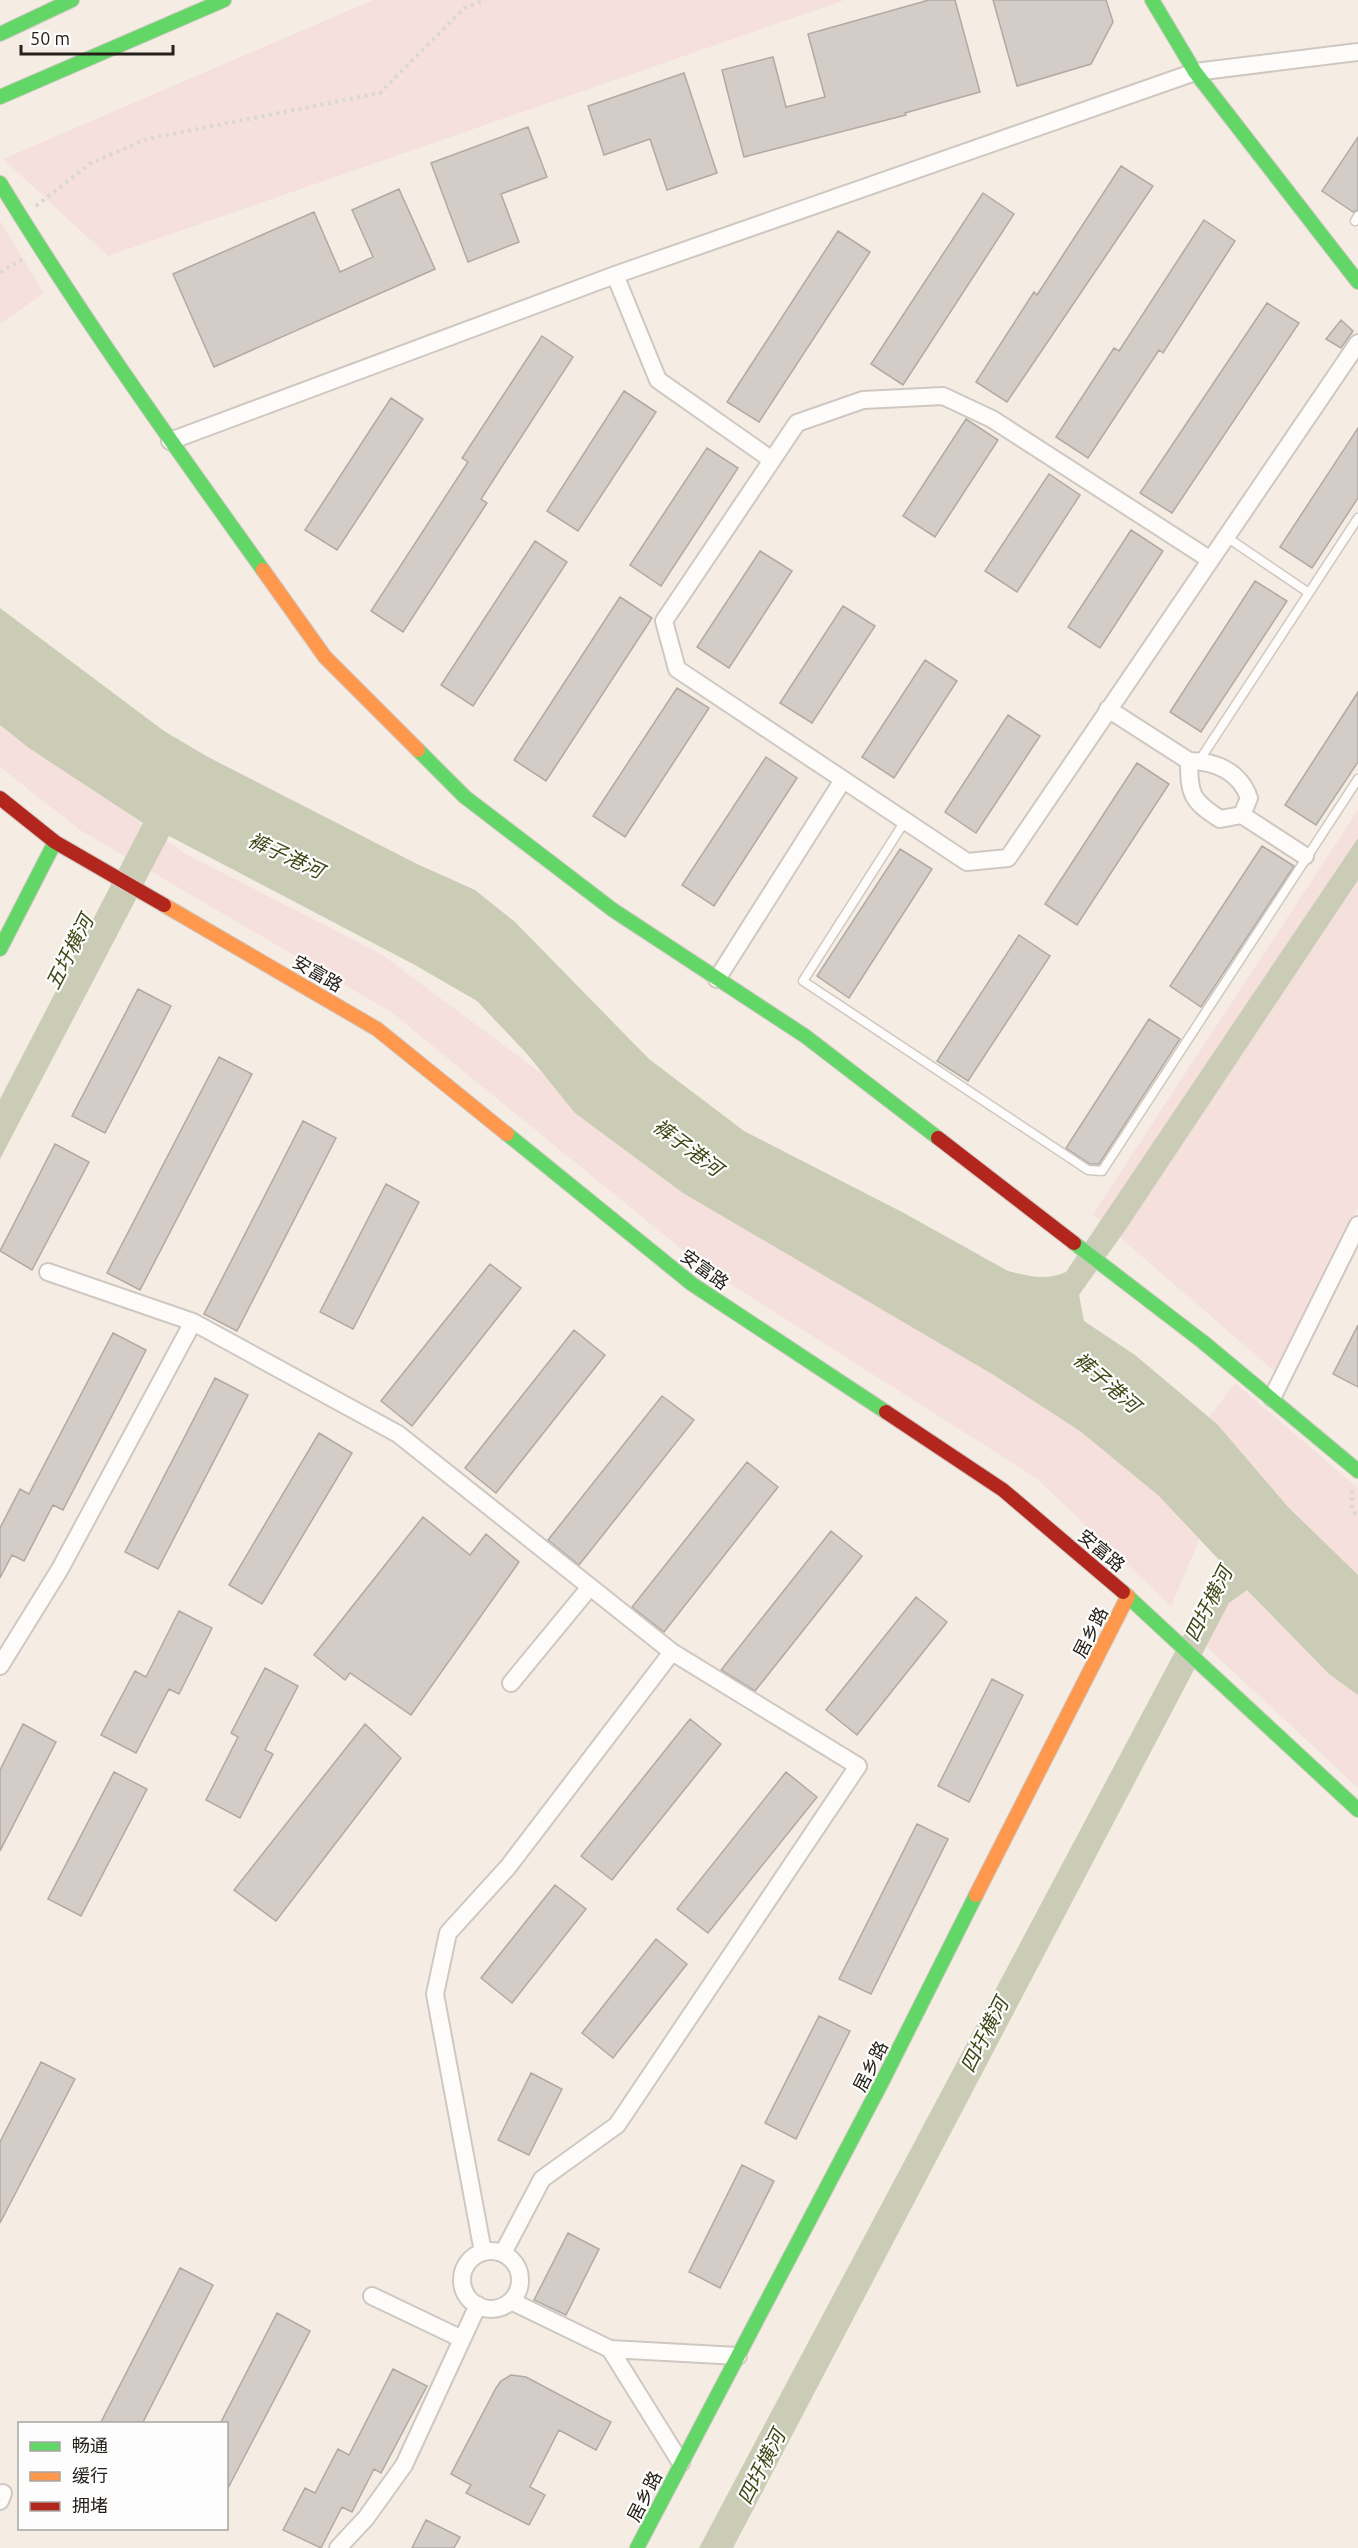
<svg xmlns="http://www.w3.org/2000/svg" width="1358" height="2548" viewBox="0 0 1358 2548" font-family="Ubuntu,'Noto Sans SC',sans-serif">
<rect width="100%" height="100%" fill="#f5ece4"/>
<!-- green -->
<path fill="#f5e0dd" d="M373,0H845L108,256L3,159Z
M0,221L44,293L0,324Z
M0,723L184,853L381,954L627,1137L1020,1363L1206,1524L1171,1606L1036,1478L702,1266L391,1012L80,830L0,767Z
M1358,810V1207L1274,1371L1093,1214Z
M1235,1383L1358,1488V1597L1197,1433Z
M1240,1559L1358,1661V1788L1197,1638Z"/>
<!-- water -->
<path fill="#caccb5" d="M0,608L164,731L208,757L415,863L475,890L515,922L649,1059L744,1131L902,1212L1008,1271C1028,1276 1047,1281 1066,1272L1358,838V880L1126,1229L1079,1295L1084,1321L1135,1355L1217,1424L1288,1507L1358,1575V1695L1329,1674L1247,1590L1229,1603L733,2548H699L1222,1563L1159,1496L1080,1431L992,1374L683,1193L575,1113L528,1055L477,1001L415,965L169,836L0,1159V1099L143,823L29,748L0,725Z"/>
<!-- building -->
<path fill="#d4ccc7" stroke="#b1a9a4" stroke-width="1.5" d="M929,0H955L980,92L905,113L906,115L744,157L722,70L773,57L786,107L825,97L808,34Z
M993,0H1106L1113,22L1091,64L1017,86Z
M684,73L717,173L667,190L650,139L604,155L588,106Z
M528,127L547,177L501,194L519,242L468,262L431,163Z
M1358,137V210L1353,212L1322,191Z
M1121,166L1153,186L1007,402L976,382L1034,292L1037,295Z
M399,189L435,269L214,367L173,274L314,212L340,272L373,257L352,210Z
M983,193L1014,214L903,385L871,364Z
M1204,220L1235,241L1163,353L1159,350L1088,458L1056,437L1114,348L1119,351Z
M838,231L870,252L759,422L727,402Z
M1267,303L1299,323L1172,513L1140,493Z
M1341,320L1353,331L1341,348L1326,339Z
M542,336L573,357L481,499L487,503L403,632L371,611L468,462L462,458Z
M624,391L656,412L578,531L547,511Z
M391,398L423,419L337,550L305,530Z
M966,419L998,440L935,537L903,516Z
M1358,428V498L1312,568L1280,547Z
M707,448L738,468L661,586L630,565Z
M1049,474L1080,495L1017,592L985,571Z
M1131,530L1163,551L1100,648L1068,627Z
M535,541L567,562L473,706L441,685Z
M760,551L792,571L729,668L697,647Z
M1255,581L1287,601L1201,732L1170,712Z
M620,597L652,618L546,781L514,760Z
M843,606L875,626L812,723L780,703Z
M925,660L957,681L894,778L862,757Z
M677,688L709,708L625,837L593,816Z
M1358,692V762L1316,825L1285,805Z
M1008,715L1040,736L976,833L945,812Z
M766,757L797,778L714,906L682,885Z
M1137,763L1169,784L1077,925L1045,904Z
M1262,846L1294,866L1201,1007L1170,986Z
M900,849L932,869L849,998L817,976Z
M1019,935L1050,956L968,1081L937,1061Z
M138,989L171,1006L105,1133L72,1116Z
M1149,1019L1180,1039L1099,1164H1090L1066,1148Z
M219,1057L252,1074L140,1290L107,1273Z
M303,1121L336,1138L237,1331L204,1314Z
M55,1144L89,1162L32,1270L0,1251Z
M386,1184L419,1202L353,1329L320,1312Z
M490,1264L521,1288L412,1426L381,1401Z
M1358,1325V1387L1333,1374Z
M574,1330L605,1355L496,1493L465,1468Z
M113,1333L146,1350L63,1510L53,1505L24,1561L12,1555L0,1578V1528L20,1489L29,1494Z
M215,1378L248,1395L158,1569L125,1552Z
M662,1396L694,1420L579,1565L548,1540Z
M319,1433L352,1453L262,1604L229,1585Z
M747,1462L778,1487L664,1632L632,1607Z
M423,1517L470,1555L486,1534L519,1562L411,1715L350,1673L345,1680L314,1655Z
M831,1531L862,1556L755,1691L721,1670Z
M916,1597L947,1622L857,1735L826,1710Z
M179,1611L212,1628L179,1694L169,1689L136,1753L101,1735L135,1671L146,1677Z
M265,1668L298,1686L265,1750L273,1754L240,1818L206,1800L238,1737L231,1733Z
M992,1679L1023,1695L969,1802L938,1786Z
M690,1719L721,1744L612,1880L581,1856Z
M23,1724L56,1742L0,1851V1770Z
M365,1724L401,1758L276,1921L234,1890Z
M114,1772L147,1789L81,1916L48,1899Z
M786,1772L817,1797L708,1933L677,1909Z
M917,1824L948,1839L871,1994L839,1979Z
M555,1885L586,1909L512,2003L481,1978Z
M656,1939L687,1964L613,2058L582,2033Z
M819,2016L850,2031L796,2139L765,2123Z
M41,2062L75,2079L0,2223V2142Z
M531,2073L562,2089L529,2155L498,2140Z
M742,2165L774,2181L720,2288L689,2272Z
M568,2233L599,2249L566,2315L534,2300Z
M180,2268L213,2285L142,2424H100Z
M277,2313L310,2331L226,2492V2424H220Z
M393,2369L427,2386L381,2473L374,2469L352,2512L342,2507L321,2548L283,2530L305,2488L315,2493L338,2449L349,2455Z
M511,2375L526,2377L611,2422L596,2450L559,2430L530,2487L545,2495L529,2525L466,2493L471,2485L451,2474L496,2388L501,2381Z
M426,2520L460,2537L454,2548H412Z"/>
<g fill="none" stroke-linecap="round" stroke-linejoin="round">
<!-- lane casing -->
<g stroke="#cfc8c1" stroke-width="11">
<path id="lane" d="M1355,221L1358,216
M1225,536L1309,593
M1199,761L1358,518
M905,821L803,981L1088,1170L1102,1171L1358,779"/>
</g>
<!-- street casing -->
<g stroke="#cfc8c1" stroke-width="20">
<path id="street" d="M615,275L658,380L772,460
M170,441L615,275L1195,72L1358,52
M1209,559L992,419L943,396L863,400L797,423L664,621L677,669L967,862L1008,858L1358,343
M1108,709L1189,761
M1242,815L1249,798C1240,772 1216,761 1189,761C1189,795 1192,801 1220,819L1242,815L1305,856
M717,979L843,780
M48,1272L193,1322L398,1434L672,1652L858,1766L617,2125L542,2179L503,2253
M1272,1398L1358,1225
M0,1666L60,1569L193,1322
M511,1683L590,1587
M462 2280a29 29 0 1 1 58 0a29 29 0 1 1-58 0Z
M483,2252L435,1994L448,1933L508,1867L672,1652
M372,2296L462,2339
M511,2301L610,2349
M681,2463L610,2349L738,2356
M0,2501L3,2493
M338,2548L366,2518L404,2465L478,2305"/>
</g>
<!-- fast casing -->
<g stroke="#cfc8c1" stroke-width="16">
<path id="fast" d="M1152,0L1195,72L1358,282
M0,34L72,0
M0,97L224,0
M0,183C81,316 172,443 263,570
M418,750L465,797L613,910L805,1036L938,1138
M0,949L55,842
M507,1134L692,1284L886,1412
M1074,1243L1203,1342L1358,1471
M1123,1592L1358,1810
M637,2548L882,2082L976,1895"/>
</g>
<!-- slow casing -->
<g stroke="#cfc8c1" stroke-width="16">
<path id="slow" d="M263,570L325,657L418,750
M164,905L377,1029L507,1134
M976,1895L1128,1596"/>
</g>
<!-- jam casing -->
<g stroke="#cfc8c1" stroke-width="16">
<path id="jam" d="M0,798L55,842L164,905
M938,1138L1074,1243
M886,1412L1003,1490L1123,1592"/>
</g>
<!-- path -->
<path stroke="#dad7d5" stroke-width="4" stroke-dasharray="3 4.5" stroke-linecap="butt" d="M36,206L91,163L147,139L380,93L464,8L485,0
M0,272L23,259
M1352,1490V1509L1358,1517"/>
<!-- lane -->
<use href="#lane" stroke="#fefcfb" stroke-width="8"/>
<!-- street -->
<use href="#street" stroke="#fefcfb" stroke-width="16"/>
<!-- fast -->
<use href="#fast" stroke="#63d668" stroke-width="14"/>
<!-- slow -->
<use href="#slow" stroke="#ff974d" stroke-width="14"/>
<!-- jam -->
<use href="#jam" stroke="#b3261e" stroke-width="14"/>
</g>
<g text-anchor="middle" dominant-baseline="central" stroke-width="4.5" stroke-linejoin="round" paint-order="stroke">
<!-- street labels -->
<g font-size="18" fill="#26201a" stroke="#fdfdfd">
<text transform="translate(318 973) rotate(30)">安富路</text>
<text transform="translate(705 1269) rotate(36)">安富路</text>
<text transform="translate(1102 1550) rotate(40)">安富路</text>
<text transform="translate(1090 1632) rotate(-63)">居乡路</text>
<text transform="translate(870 2066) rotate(-63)">居乡路</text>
<text transform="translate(644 2496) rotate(-63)">居乡路</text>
</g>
<!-- water labels -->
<g font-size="20" font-style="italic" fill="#3e4614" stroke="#fdfdfd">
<text transform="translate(286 855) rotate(25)">裤子港河</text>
<text transform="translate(69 952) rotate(-63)">五圩横河</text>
<text transform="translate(688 1147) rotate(37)">裤子港河</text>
<text transform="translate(1107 1382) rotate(41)">裤子港河</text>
<text transform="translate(1208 1604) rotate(-63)">四圩横河</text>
<text transform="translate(984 2035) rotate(-63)">四圩横河</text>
<text transform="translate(761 2467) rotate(-63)">四圩横河</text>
</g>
</g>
<!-- legend -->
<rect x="18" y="2422" width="210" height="108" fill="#fdfdfd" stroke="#a7a5a2" stroke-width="1.5"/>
<rect x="30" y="2442" width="30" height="9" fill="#63d668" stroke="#a7a5a2" stroke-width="1.5"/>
<text x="72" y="2452" font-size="18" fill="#26201a">畅通</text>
<rect x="30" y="2472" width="30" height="9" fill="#ff974d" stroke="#a7a5a2" stroke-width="1.5"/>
<text x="72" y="2482" font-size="18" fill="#26201a">缓行</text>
<rect x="30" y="2502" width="30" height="9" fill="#b3261e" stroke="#a7a5a2" stroke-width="1.5"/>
<text x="72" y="2512" font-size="18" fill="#26201a">拥堵</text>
<!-- scale -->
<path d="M21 45v9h152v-9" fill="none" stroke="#26201a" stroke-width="3"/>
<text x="30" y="45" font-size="18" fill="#26201a" stroke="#fdfdfd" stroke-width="4.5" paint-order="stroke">50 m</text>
</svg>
